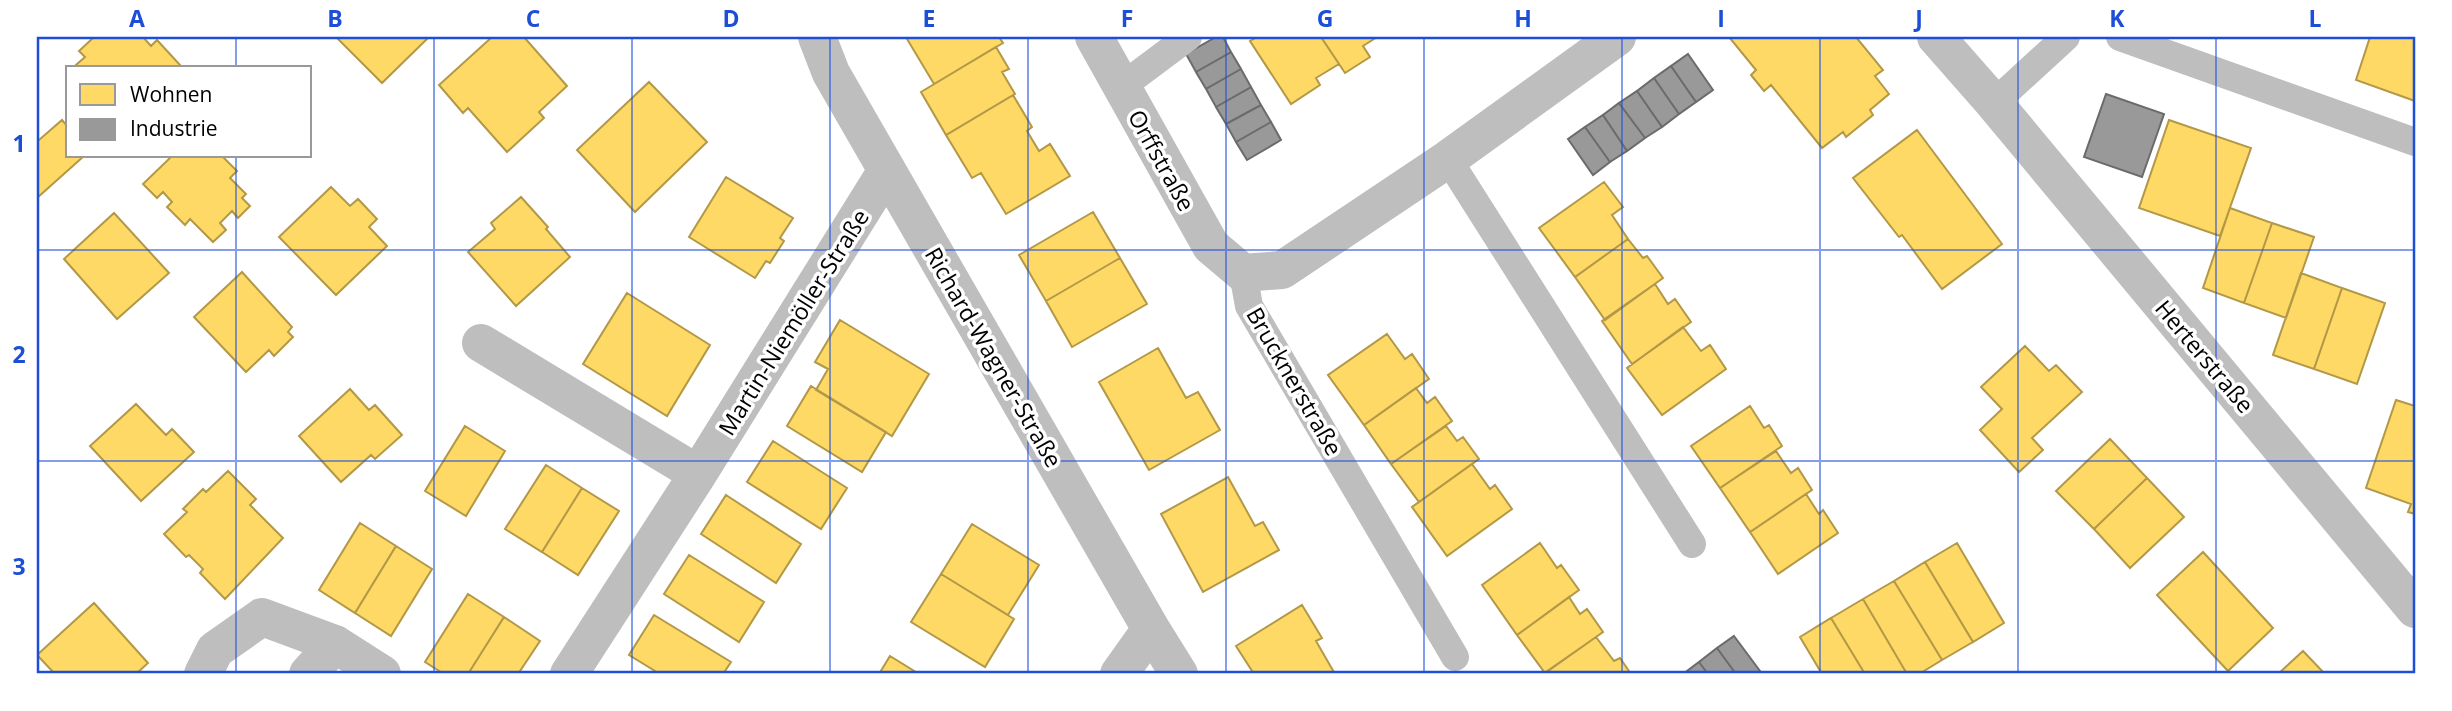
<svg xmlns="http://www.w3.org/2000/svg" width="2452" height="711" viewBox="0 0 2452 711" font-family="'Open Sans',sans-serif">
<rect width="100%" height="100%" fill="#fff"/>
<!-- homes -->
<path fill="#ffd966" stroke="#b29847" stroke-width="2" d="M94,37H143L151,46L157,40L180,65L177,68H78L76,65L85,57L79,51Z
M336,37H429L382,83Z
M492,37H524L567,86L539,112L544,118L507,152L468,108L463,113L439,85Z
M911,37H999L1003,43L934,84L907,39Z
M1257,37H1321L1339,64L1316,78L1320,85L1291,104L1250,41Z
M1321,37H1377L1363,46L1370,57L1345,73Z
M1729,37H1856L1883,70L1875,76L1889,94L1870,110L1873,115L1846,137L1843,132L1822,148L1771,85L1764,91L1751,75L1756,70Z
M2370,37H2415V101L2356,80Z
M996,47L1009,69L1002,72L1015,94L946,135L921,92Z
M649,82L707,142L635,212L577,150Z
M1013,95L1032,127L1027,131L1039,151L1050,144L1070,176L1006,214L981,173L972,178L946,135Z
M62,120L68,127V156H84L37,198V138L39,140Z
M2169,120L2251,148L2220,236L2139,208Z
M1917,130L2002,244L1942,289L1902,235L1899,237L1853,178Z
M172,156H222L237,171L230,178L246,194L242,198L250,206L238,218L232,211L220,223L226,230L213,242L190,219L185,225L167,207L172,202L163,192L157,198L143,184Z
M726,177L793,218L780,238L784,241L770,263L766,261L755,278L689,237Z
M1604,182L1623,207L1612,215L1628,239L1575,277L1539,228Z
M331,187L350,206L358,199L377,219L369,227L387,246L336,295L279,237Z
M521,197L548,227L546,229L570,257L516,306L468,252L495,229L491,223Z
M2230,208L2272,223L2244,303L2203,288Z
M1093,212L1120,258L1046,301L1019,255Z
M114,213L169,273L117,319L64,259Z
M2272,223L2314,237L2286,318L2244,303Z
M1628,239L1643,258L1647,256L1663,278L1605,320L1575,277Z
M1120,258L1147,304L1072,347L1046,301Z
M242,272L292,327L288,332L293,337L274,356L269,350L246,372L194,317Z
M2301,273L2342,288L2314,369L2273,355Z
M1655,284L1668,304L1675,299L1691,322L1632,364L1602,321Z
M2342,288L2385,303L2357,384L2314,369Z
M627,293L710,345L667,416L583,364Z
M840,320L929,374L892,436L816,390L828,369L815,362Z
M1683,327L1701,351L1710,345L1726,369L1662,415L1627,368Z
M1387,334L1405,359L1412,354L1429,379L1364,425L1328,375Z
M2025,346L2049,371L2056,365L2082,392L2032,438L2043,450L2019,472L1980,430L2002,409L1981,387Z
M1158,348L1186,398L1198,392L1220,430L1149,470L1099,382Z
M811,386L886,432L862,472L787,426Z
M1416,388L1427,403L1435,397L1452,421L1391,464L1364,425Z
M350,389L369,410L375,405L402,435L375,459L371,455L341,482L299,436Z
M2396,400L2415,406V514L2408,512L2411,504L2366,488Z
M136,404L166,435L172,429L194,452L141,501L90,446Z
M1750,406L1764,428L1769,425L1782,446L1720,488L1691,446Z
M465,426L505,451L466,516L425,491Z
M1446,426L1457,441L1463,437L1479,459L1419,502L1391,464Z
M2110,439L2147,478L2094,529L2056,491Z
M773,441L847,488L821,529L747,482Z
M1776,451L1791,473L1798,468L1812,490L1750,532L1720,488Z
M1472,464L1490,489L1495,485L1512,509L1447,556L1412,507Z
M546,465L582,488L542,552L505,529Z
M228,471L256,499L250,505L283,538L225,599L200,573L203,569L189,555L186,557L164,534L187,512L183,509L203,489L206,492Z
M1228,477L1255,526L1263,522L1279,550L1203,592L1161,514Z
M2147,478L2184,517L2130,568L2094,529Z
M582,488L619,511L578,575L542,552Z
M1806,494L1819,514L1823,510L1838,533L1778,574L1750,532Z
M726,495L801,544L776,583L701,534Z
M360,523L396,546L355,613L319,590Z
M972,524L1039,565L1008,615L941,574Z
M1540,543L1557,568L1561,565L1579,590L1517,635L1482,585Z
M1957,543L2004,623L1973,642L1925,562Z
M396,546L432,569L391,636L355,613Z
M2203,552L2273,628L2228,671L2157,595Z
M689,555L764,602L739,642L664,594Z
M1925,562L1973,642L1942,660L1894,581Z
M941,574L1014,619L985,667L911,622Z
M1894,581L1942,660L1919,674H1907L1863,599Z
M468,594L504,617L468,674H444L425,662Z
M1569,597L1580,614L1587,609L1603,632L1545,673L1517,635Z
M1863,599L1907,674H1865L1831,618Z
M94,603L148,663L136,674H55L37,655Z
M1302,605L1322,638L1316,641L1335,674H1254L1236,646Z
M654,615L731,662L723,674H660L629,655Z
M504,617L540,641L518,674H468Z
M1831,618L1865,674H1822L1800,637Z
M1596,637L1614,661L1620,658L1631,674H1543Z
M2303,651L2325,674H2278Z
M890,656L919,674H879Z"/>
<!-- industry -->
<path fill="#999" stroke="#6b6b6b" stroke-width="2" d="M1216,37H1223L1231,52L1196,72L1186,54Z
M1231,52L1241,69L1206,89L1196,72Z
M1688,54L1713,90L1696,102L1671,66Z
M1671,66L1696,102L1679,114L1654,78Z
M1241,69L1251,87L1216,107L1206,89Z
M1654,78L1679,114L1662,127L1637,91Z
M1251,87L1261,105L1226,124L1216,107Z
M1637,91L1662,127L1645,138L1619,103Z
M2106,94L2164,114L2142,177L2084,157Z
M1619,103L1645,138L1627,151L1603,115Z
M1261,105L1271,122L1236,142L1226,124Z
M1603,115L1627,151L1610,162L1585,127Z
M1271,122L1281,140L1247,160L1236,142Z
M1585,127L1610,162L1593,175L1568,139Z
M1734,636L1760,671L1756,674H1736L1717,648Z
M1717,648L1736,674H1708L1699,662Z
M1699,662L1708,674H1683Z"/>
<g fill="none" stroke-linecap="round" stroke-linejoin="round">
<!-- lane -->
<path stroke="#bebebe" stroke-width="28" d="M2120,37L2415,142
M1121,87L1188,37
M1994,103L2066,37
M1448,159L1692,544
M1243,273L1249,306L1455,657"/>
<!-- street -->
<path stroke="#bebebe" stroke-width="38" d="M817,37L831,73L1151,629L1179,674
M1094,37L1211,246L1243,273L1282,270L1448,159L1617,37
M1936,37L1994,103L2415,609
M481,343L698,474
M203,674L215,650L262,617L335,644L382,674
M308,674L335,644
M569,674L698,474L887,170
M1119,674L1151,629"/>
</g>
<!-- grid -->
<path fill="none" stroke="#1d4ed8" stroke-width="2" stroke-opacity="0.55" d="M236,37V68M434,37V674M632,37V674M830,37V674M1028,37V674M1226,37V674M1424,37V674M1622,37V674M1820,37V674M2018,37V674M2216,37V674M236,156V674M37,250H2415M37,461H2415"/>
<g text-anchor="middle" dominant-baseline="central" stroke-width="7" stroke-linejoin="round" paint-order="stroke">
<!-- street labels -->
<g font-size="23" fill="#000" stroke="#fff">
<text transform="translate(1162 160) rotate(61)">Orffstraße</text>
<text transform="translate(793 322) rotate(-58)">Martin-Niemöller-Straße</text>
<text transform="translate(2205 356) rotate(50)">Herterstraße</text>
<text transform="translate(994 357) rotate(60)">Richard-Wagner-Straße</text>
<text transform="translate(1295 381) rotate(60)">Brucknerstraße</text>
</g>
</g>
<!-- border -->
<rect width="2452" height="711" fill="none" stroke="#ffffff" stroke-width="77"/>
<!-- legend -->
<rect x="66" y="66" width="245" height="91" fill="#ffffff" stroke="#999999" stroke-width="2"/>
<rect x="80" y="84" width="35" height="21" fill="#ffd966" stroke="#999999" stroke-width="2"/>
<text x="130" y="102" font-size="21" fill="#000000">Wohnen</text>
<rect x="80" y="119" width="35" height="21" fill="#999999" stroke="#999999" stroke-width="2"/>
<text x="130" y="136" font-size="21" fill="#000000">Industrie</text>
<rect x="38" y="38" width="2376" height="634" fill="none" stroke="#1d4ed8" stroke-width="2.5"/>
<g font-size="23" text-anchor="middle" font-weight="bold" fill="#1d4ed8">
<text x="137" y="27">A</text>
<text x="335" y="27">B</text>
<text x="533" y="27">C</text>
<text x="731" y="27">D</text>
<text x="929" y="27">E</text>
<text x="1127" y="27">F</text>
<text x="1325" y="27">G</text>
<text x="1523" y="27">H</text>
<text x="1721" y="27">I</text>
<text x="1919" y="27">J</text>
<text x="2117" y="27">K</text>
<text x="2315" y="27">L</text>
<text x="19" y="152">1</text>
<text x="19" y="363">2</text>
<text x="19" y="575">3</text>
</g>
</svg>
